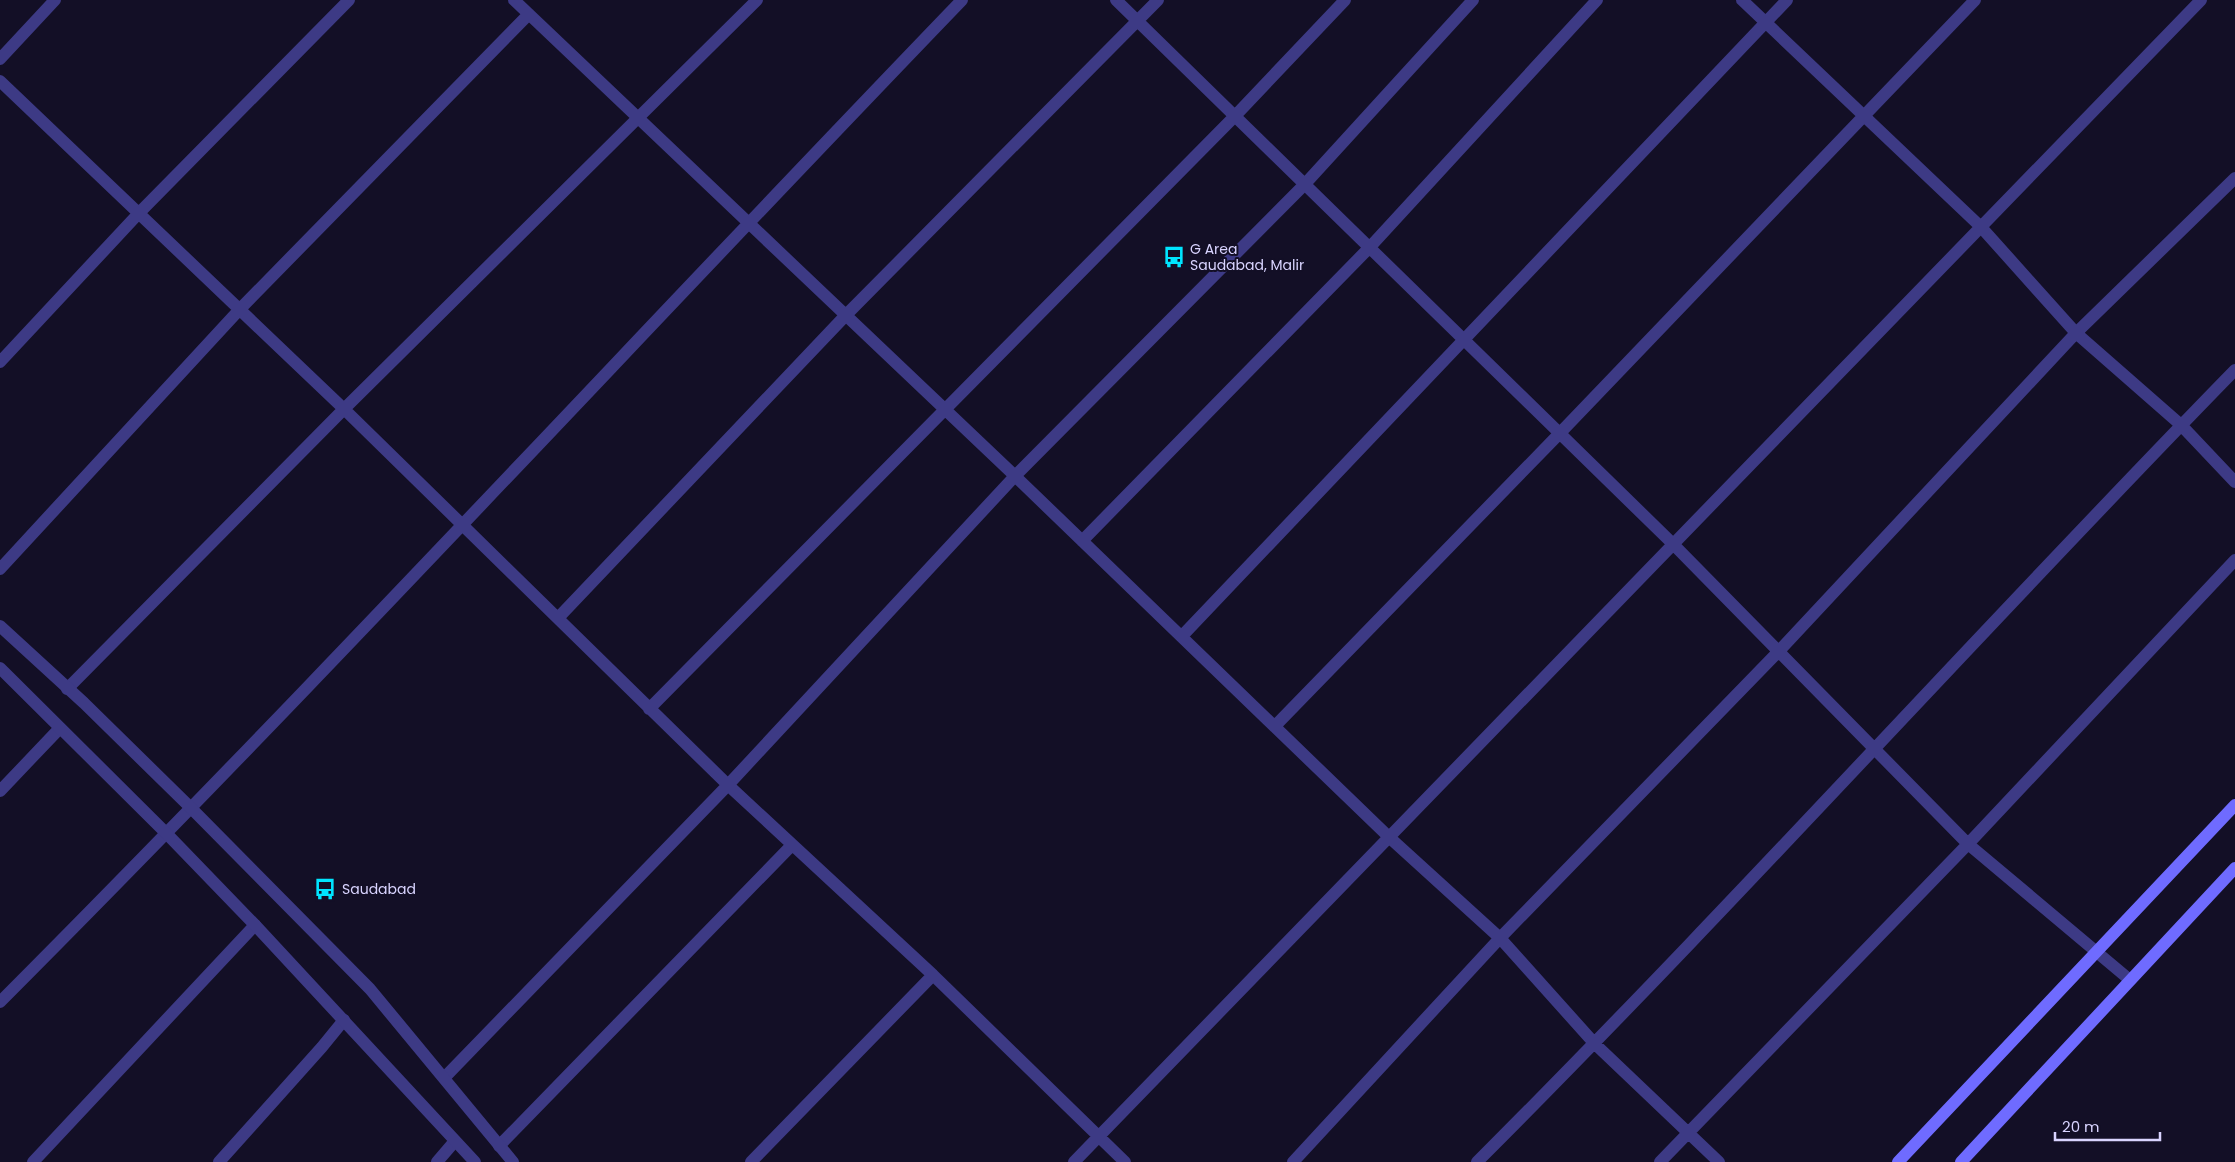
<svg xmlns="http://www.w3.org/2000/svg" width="2235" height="1162" viewBox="0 0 2235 1162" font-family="Poppins,sans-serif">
<rect width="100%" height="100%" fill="#130f26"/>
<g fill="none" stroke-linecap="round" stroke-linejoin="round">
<!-- minor -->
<path stroke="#3d3a85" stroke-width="12" d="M514,0L1015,476L1390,838L1500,938L1595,1044L1719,1162
M1116,0L1672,543L1968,844L2130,980
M1742,0L1981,227L2076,333L2181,425L2235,482
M0,81L344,409L728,785L933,975L1125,1162
M0,362L139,213L349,0
M1082,541L1370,247L1597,0
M0,569L240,309L529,14
M558,618L846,315L1158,0
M1182,636L1787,0
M67,689L344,409L757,0
M649,709L1235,116L1345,0
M1275,726L1560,433L1975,0
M0,791L60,728
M0,1002C327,674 641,333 962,0
M445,1077L728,785L1015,476L1305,184L1473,0
M499,1146L792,845
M33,1162L255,925
M219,1162L322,1047L344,1020
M437,1162L455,1141
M751,1162L933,975
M1074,1162L2201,0
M1293,1162L1500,938L1779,651L2076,333L2235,178
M1477,1162C1735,904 1980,631 2235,370
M1660,1162L1968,844L2235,560"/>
<!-- tertiary -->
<path stroke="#3d3a85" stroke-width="12" d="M0,59L55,0
M0,626L84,703L192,809L370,989L513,1162
M0,668L167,834L255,925L475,1162"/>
<!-- secondary -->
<path stroke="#6f6bff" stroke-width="12" d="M1898,1162L2235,805
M1961,1162L2235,868"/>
</g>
<!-- icons -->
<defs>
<g id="bus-bare" transform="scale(1.725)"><path d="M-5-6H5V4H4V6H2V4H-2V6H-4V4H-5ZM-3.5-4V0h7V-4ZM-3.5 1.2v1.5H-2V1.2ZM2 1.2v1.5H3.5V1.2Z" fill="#00e5ff" stroke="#130f26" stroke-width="2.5" paint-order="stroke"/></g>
</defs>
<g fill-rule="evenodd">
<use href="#bus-bare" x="1174" y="257"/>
<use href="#bus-bare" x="325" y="889"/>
</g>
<g text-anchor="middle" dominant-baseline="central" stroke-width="4" stroke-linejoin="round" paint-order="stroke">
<!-- poi labels -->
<g font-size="14" fill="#d9d4ff" stroke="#130f26" text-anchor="start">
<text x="1190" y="249">G Area<tspan x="1190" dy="16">Saudabad, Malir</tspan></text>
<text x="342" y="889">Saudabad</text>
</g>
</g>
<!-- scale -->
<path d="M2055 1132v8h105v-8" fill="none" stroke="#d9d4ff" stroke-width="2.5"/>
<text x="2062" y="1132" font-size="15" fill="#d9d4ff" stroke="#130f26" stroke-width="4" paint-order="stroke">20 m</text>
</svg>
